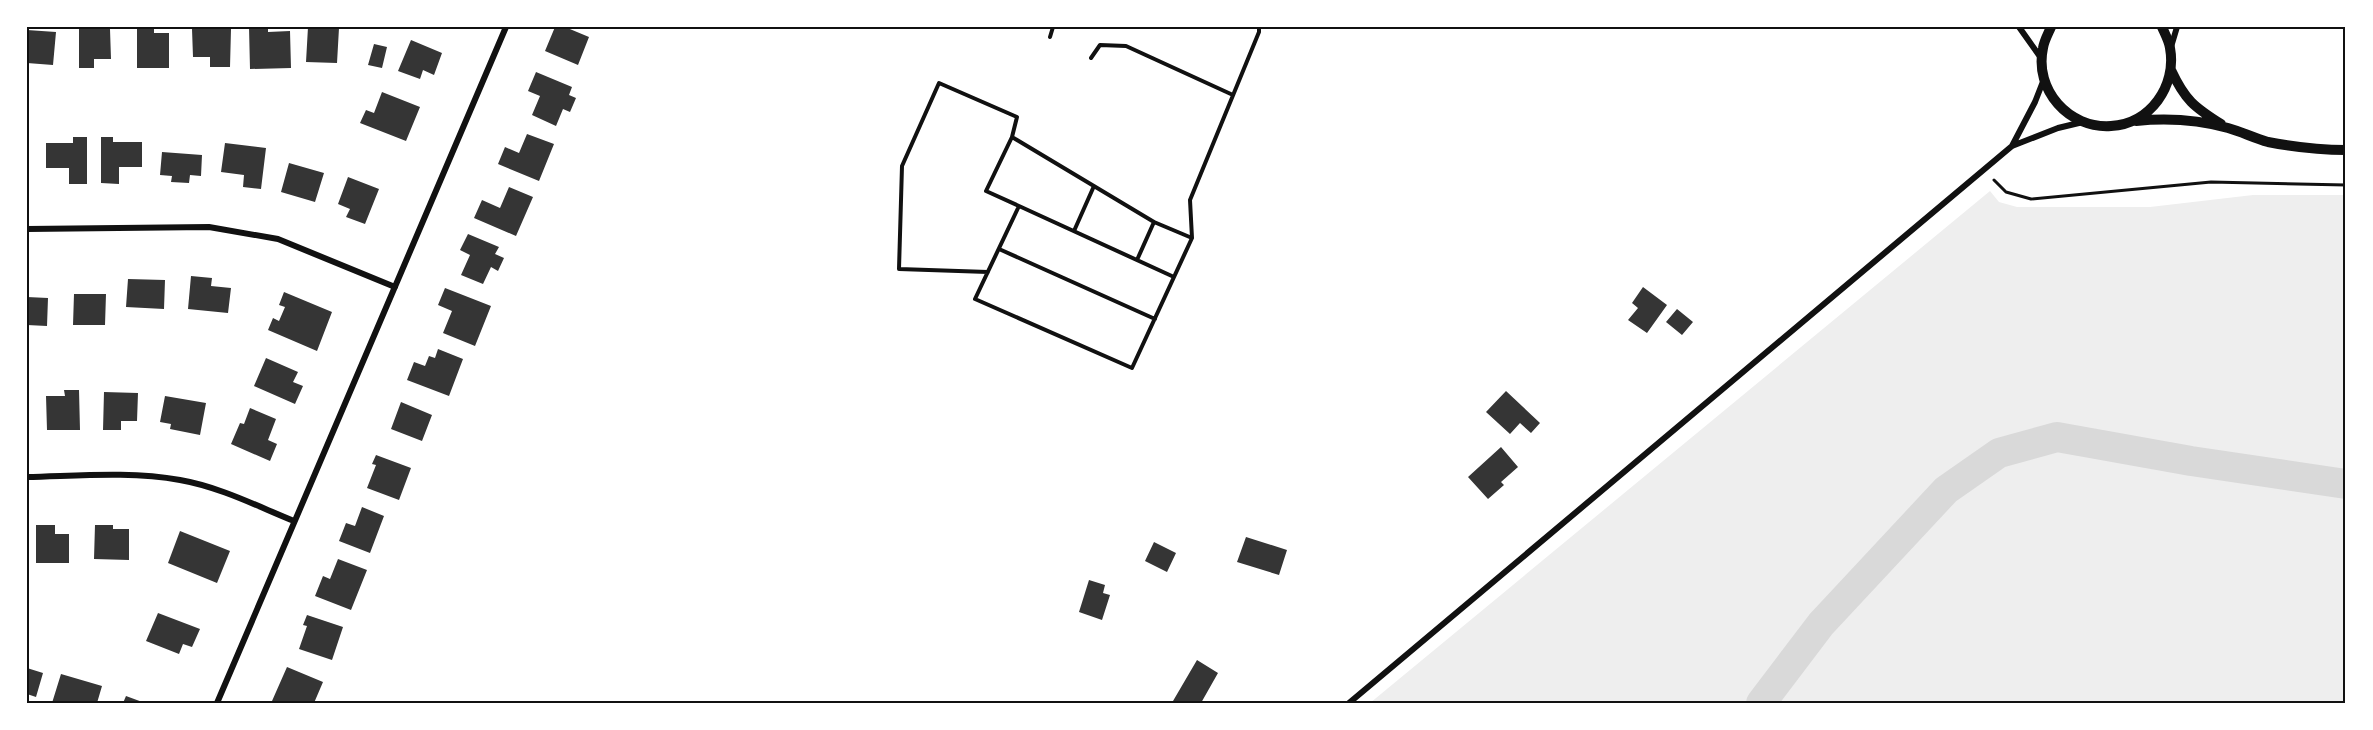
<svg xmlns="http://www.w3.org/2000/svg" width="2373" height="730" viewBox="0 0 2373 730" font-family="Lato,sans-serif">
<rect width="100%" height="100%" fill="#fff"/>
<!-- green -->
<path fill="#eee" d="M1990,191L1999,202L2017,207H2150L2253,195H2346V703H1370Z"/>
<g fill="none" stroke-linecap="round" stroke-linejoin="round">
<!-- river -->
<path stroke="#d9d9d9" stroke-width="30" d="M1761,703L1821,624L1946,490L1999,453L2057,437L2191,461L2346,484"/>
</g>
<!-- building -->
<path fill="#353535" d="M249,27H268V32L290,31L291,68L250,69Z
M308,27L339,28L337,63L306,62Z
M555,27H565L589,37L578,65L545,51Z
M137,28H154V33H169V68H137Z
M79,29H110L111,59H94V68H79Z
M192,29H231L230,67H210V57H193Z
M27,30L56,32L53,65L27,63Z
M411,40L442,53L434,75L423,70L420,79L398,71Z
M374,44L387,47L382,68L368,65Z
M536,72L572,87L569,95L576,98L570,112L563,109L556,126L532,115L540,96L528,91Z
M382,92L420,107L406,141L360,123L366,110L374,113Z
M527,134L554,144L539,181L498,164L505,147L519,153Z
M73,137H87V184H69V168H46V143H73Z
M101,137H113V142H142V167H119V184L101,183Z
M225,143L266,148L261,189L243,187L244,175L221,172Z
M162,152L202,155L201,176L190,175L189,183L171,182L172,176L160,175Z
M289,163L324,173L315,202L281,192Z
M348,177L379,189L365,224L346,217L350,209L338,204Z
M509,187L533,197L516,236L474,218L482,200L500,208Z
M468,234L499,247L495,254L504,258L498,271L491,267L483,284L461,275L470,255L460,250Z
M191,276L212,278L211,286L231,288L228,313L188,309Z
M128,279L165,280L164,309L126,307Z
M1643,287L1667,305L1647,333L1628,320L1638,308L1632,303Z
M445,288L491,306L475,346L443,333L452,311L438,305Z
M284,292L332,312L317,351L268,330L273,318L279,321L285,307L279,305Z
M74,294H106L105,325H73Z
M27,297L48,298L47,326L27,325Z
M1677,309L1693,322L1682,335L1666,322Z
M438,349L463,359L449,396L407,380L414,362L425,366L429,356L435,358Z
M266,358L298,372L293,382L303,386L295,404L254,386Z
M64,390H79L80,430H47L46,396H65Z
M1506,391L1540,423L1531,433L1520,423L1510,434L1486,412Z
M104,392L138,393L137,421H121V430H103Z
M165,396L206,403L200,435L170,429L171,424L160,422Z
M401,402L432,415L422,441L391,429Z
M250,408L276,419L268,440L277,444L270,461L231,444L240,423L244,424Z
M1501,447L1518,467L1501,482L1504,485L1488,499L1468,477Z
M376,455L411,468L399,500L367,488L376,465L372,464Z
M362,507L384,516L370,553L339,541L346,523L355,526Z
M36,525H55V534H69V563H36Z
M95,525H113V529H129V560L94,559Z
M180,531L230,551L217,583L168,563Z
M1246,537L1287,550L1279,575L1237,562Z
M1154,542L1176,553L1167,572L1145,561Z
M338,559L367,570L351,610L315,596L323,576L330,579Z
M1089,580L1105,585L1103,593L1110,595L1102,620L1079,612Z
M158,613L200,629L192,647L183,644L179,654L146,641Z
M307,615L343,627L332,660L299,649L307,626L303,625Z
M1197,660L1218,673L1201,703H1176L1173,701Z
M287,667L323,682L314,703L272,701Z
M27,668L43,673L36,697L27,694Z
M61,674L102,686L97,703H52Z
M126,696L145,703H123Z"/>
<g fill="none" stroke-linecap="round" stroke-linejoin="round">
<!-- path -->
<path stroke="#111" stroke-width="3" d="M1994,180L2006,192L2031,199L2211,182L2346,185"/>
<!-- service -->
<path stroke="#111" stroke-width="4" d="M1050,37L1053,27
M1091,58L1100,45L1126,46L1233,95
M1019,206L986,191L1012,137L1154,222
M1074,231L1094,186
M999,249L1155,319
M1137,260L1154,222L1192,238
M988,272L899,269L902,166L939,83L1017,117L1012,137
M1174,277L1019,206L975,299L1132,368L1192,238L1190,200L1259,32V27"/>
<!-- minor -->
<path stroke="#111" stroke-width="6" d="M2019,27L2041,58
M2171,47L2177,27
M2012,146L2035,102L2044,79
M27,229L209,227L278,239L395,287
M27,477C77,476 130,471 180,480C220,487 257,506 294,521
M217,703L506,27
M1349,703L2012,146L2058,128L2083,122"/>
<!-- secondary -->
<path stroke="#111" stroke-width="10" d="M2051,27C2048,34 2044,41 2043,48C2034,90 2069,129 2111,126C2150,124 2177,86 2170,48C2169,41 2165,34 2162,27
M2171,70C2185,100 2194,107 2221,124
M2136,121C2167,118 2199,120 2228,128C2242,132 2254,138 2268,142C2294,147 2319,150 2346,150"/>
</g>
<!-- border -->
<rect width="2373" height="730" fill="none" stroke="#ffffff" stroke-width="57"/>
<rect x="28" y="28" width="2316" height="674" fill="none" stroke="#111" stroke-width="2"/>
</svg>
